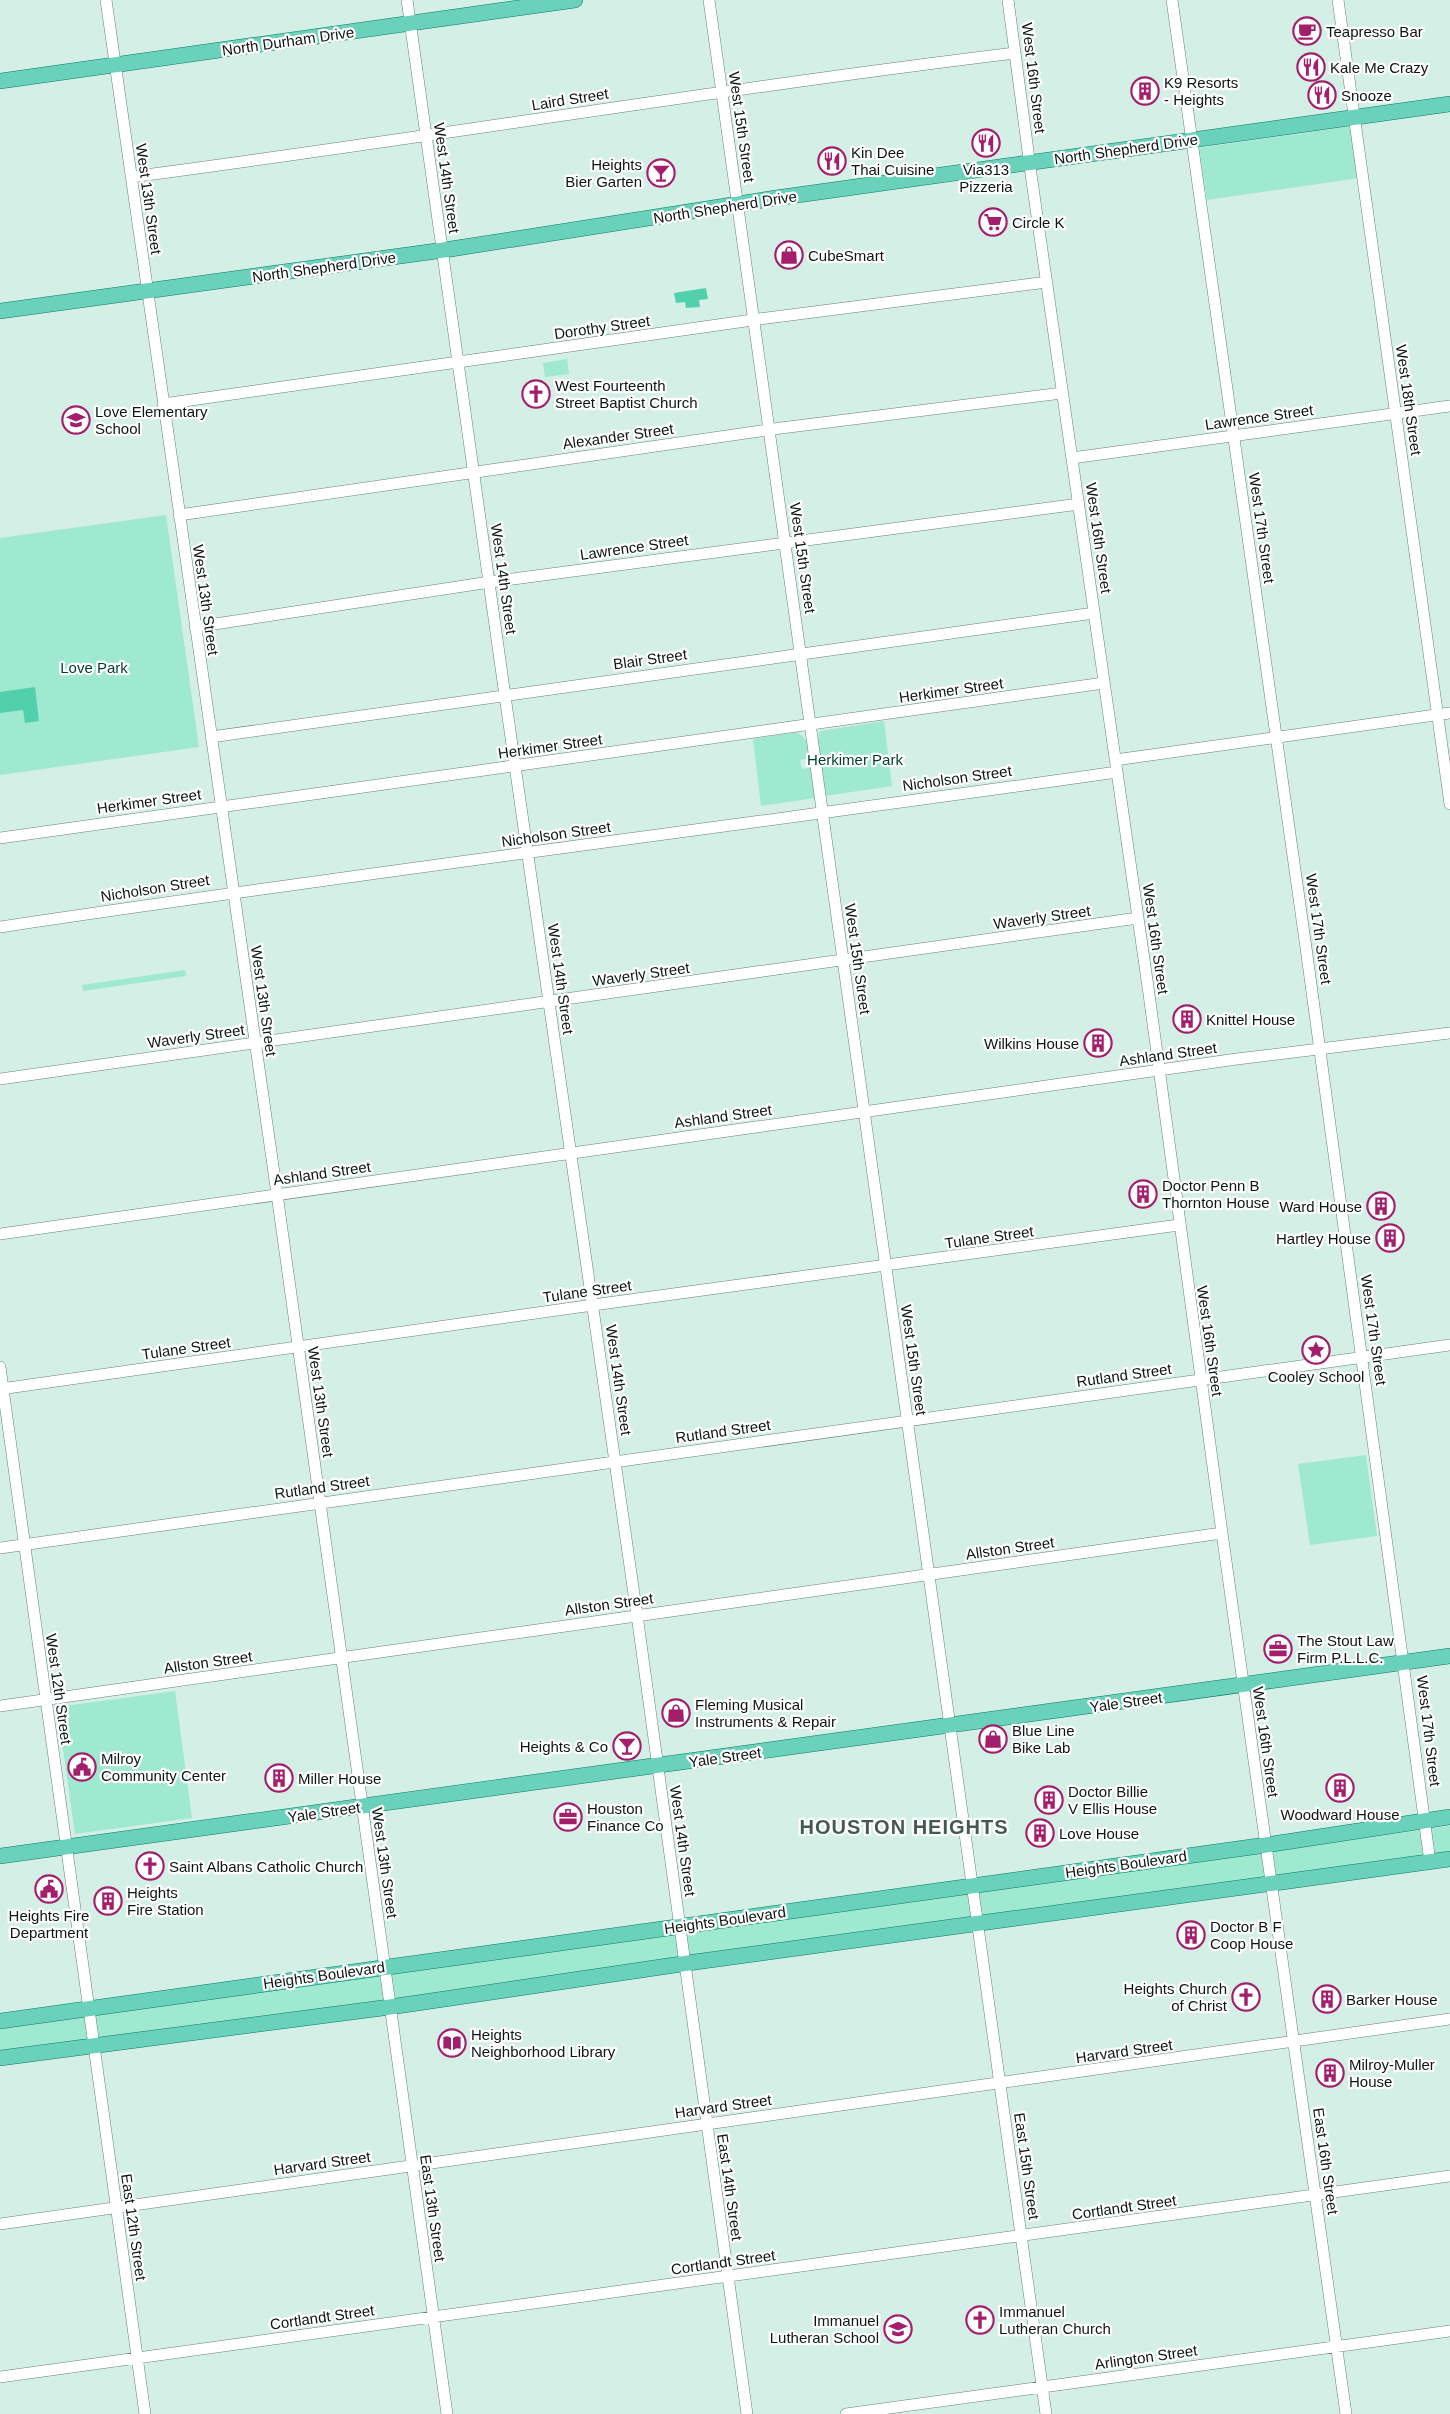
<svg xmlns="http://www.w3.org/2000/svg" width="1450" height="2414" viewBox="0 0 1450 2414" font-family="Helvetica,sans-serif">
<rect width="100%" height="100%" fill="#d4efe5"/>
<!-- green -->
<path fill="#9fe9d0" d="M1352,126L1359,178L1207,200L1199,148Z
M567,359L569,374L545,377L543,363Z
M166,515L199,747L0,775V538Z
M884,721L892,786L825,796L818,740L820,731Z
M797,732C807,737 809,748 810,758L800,760L802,769L812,767L816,798L761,806L753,739Z
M185,970L186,976L83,991L82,985Z
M1366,1455L1377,1536L1310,1545L1298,1464Z
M175,1691L192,1818L75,1834L57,1707Z
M1450,1826V1851L383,2000L0,2051V2026Z"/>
<!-- water -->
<path fill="#52d0ac" d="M706,288L708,299L699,300L700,307L686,308L685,302L676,303L674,293Z
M35,687L39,721L25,723L23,710L0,713V692Z"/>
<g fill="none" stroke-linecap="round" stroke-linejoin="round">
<!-- minor casing -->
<g stroke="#688077" stroke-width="12">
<path id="minor" d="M106,0L277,1194L447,2414
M407,0L505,696L637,1615L747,2414
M709,0L1046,2414
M1008,0L1031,174L1149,994L1222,1533L1346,2414
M1172,0C1261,620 1348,1241 1430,1862
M1338,0L1450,804
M131,177C426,138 719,89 1015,53
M163,404L767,318L1047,282
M1072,458L1450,406
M179,515L781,428L1062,393
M195,627L490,582L1079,504
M211,737L1094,613
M1115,760L1450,713
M0,838L1104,683
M0,927C372,871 745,825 1117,772
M0,1079L1138,918
M0,1234L1237,1059L1450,1033
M0,1367L145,2414
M0,1389L593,1305L1179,1225
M0,1548L1450,1345
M0,1706L1222,1533
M0,2224L1450,2019
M0,2377L1450,2176
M846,2414L1450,2331"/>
</g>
<!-- major casing -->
<g stroke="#087b62" stroke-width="16">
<path id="major" d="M0,81L575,0
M0,311L451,249L776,198L1450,104
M0,1856L1450,1656
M0,2021L1266,1845L1450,1817
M0,2058L390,2007L695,1962L1450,1859"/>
</g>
<!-- minor -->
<use href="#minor" stroke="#fff" stroke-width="11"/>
<!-- major -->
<use href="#major" stroke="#6ad1bb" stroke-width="15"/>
</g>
<!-- icons -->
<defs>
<g id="cafe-ring" transform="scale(1.4375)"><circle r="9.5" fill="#fff" stroke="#a31f6c" stroke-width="1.5"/><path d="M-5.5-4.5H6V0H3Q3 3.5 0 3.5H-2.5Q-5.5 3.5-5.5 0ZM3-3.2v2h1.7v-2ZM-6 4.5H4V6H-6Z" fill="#a31f6c"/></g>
<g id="restaurant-ring" transform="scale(1.4375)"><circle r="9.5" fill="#fff" stroke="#a31f6c" stroke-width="1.5"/><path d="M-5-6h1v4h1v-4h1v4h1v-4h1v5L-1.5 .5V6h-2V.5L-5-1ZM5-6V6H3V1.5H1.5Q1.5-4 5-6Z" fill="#a31f6c"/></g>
<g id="building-ring" transform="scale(1.4375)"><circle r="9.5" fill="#fff" stroke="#a31f6c" stroke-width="1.5"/><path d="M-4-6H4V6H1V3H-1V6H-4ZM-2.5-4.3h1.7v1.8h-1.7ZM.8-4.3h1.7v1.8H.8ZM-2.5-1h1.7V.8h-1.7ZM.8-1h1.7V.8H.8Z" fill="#a31f6c"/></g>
<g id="bar-ring" transform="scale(1.4375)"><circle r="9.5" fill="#fff" stroke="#a31f6c" stroke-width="1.5"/><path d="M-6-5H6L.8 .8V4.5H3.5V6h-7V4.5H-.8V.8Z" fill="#a31f6c"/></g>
<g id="supermarket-ring" transform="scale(1.4375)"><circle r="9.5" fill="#fff" stroke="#a31f6c" stroke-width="1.5"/><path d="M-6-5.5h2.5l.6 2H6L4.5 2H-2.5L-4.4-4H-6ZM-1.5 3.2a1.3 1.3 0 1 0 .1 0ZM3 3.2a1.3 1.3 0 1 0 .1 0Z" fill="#a31f6c"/></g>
<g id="shop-ring" transform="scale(1.4375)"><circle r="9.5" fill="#fff" stroke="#a31f6c" stroke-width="1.5"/><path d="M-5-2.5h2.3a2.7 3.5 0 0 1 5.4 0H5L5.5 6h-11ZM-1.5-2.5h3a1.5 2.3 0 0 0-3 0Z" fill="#a31f6c"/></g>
<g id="church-ring" transform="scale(1.4375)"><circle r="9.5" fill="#fff" stroke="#a31f6c" stroke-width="1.5"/><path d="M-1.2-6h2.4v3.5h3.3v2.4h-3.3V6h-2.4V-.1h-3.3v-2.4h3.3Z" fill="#a31f6c"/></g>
<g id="school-ring" transform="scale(1.4375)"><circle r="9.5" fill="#fff" stroke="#a31f6c" stroke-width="1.5"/><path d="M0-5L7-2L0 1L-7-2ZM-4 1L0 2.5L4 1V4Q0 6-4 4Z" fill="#a31f6c"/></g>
<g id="sight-ring" transform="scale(1.4375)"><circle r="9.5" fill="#fff" stroke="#a31f6c" stroke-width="1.5"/><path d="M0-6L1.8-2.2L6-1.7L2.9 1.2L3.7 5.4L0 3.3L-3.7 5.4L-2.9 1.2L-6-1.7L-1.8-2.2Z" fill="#a31f6c"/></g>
<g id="office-ring" transform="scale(1.4375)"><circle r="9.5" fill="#fff" stroke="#a31f6c" stroke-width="1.5"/><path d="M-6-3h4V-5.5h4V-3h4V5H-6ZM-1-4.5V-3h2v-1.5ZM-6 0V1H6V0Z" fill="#a31f6c"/></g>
<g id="civic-ring" transform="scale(1.4375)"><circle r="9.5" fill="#fff" stroke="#a31f6c" stroke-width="1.5"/><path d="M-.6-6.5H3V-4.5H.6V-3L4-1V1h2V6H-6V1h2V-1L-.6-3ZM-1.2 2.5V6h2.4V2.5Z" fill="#a31f6c"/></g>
<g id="library-ring" transform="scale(1.4375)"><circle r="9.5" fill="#fff" stroke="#a31f6c" stroke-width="1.5"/><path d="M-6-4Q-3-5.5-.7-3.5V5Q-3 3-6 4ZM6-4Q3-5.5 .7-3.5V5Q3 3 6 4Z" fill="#a31f6c"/></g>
</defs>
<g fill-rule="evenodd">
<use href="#cafe-ring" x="1307" y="31"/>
<use href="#restaurant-ring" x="1311" y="67"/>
<use href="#building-ring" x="1145" y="91"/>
<use href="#restaurant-ring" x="1322" y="95"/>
<use href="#restaurant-ring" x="986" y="143"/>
<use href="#restaurant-ring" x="832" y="161"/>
<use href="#bar-ring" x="661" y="173"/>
<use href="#supermarket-ring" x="993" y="222"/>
<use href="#shop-ring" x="789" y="255"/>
<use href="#church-ring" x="536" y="394"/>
<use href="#school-ring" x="76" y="420"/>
<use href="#building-ring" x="1187" y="1019"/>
<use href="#building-ring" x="1098" y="1043"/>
<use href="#building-ring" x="1143" y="1194"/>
<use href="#building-ring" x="1381" y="1206"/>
<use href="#building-ring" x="1390" y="1238"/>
<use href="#sight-ring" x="1316" y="1350"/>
<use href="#office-ring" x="1278" y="1649"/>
<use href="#shop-ring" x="676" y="1713"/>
<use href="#shop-ring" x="993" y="1739"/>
<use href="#bar-ring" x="627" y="1746"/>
<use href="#civic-ring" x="82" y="1767"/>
<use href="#building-ring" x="279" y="1778"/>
<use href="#building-ring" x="1340" y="1788"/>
<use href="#building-ring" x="1049" y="1800"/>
<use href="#office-ring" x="568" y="1817"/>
<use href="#building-ring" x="1040" y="1833"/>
<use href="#church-ring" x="150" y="1866"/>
<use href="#civic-ring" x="49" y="1889"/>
<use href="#building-ring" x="108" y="1901"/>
<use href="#building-ring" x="1191" y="1935"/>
<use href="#church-ring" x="1246" y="1997"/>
<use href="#building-ring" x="1327" y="1999"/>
<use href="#library-ring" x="452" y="2043"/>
<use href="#building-ring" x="1330" y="2073"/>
<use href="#church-ring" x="980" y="2320"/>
<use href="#school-ring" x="898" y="2329"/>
</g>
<g text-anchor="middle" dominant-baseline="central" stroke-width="4.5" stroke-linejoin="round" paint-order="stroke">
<!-- poi labels -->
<g font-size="15" fill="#0c1613" stroke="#fff" text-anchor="start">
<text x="1326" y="31">Teapresso Bar</text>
<text x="1330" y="67">Kale Me Crazy</text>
<text x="1164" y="82">K9 Resorts<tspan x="1164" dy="17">- Heights</tspan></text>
<text x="1341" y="95">Snooze</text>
<text x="851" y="152">Kin Dee<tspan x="851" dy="17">Thai Cuisine</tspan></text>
<text x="642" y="164" text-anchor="end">Heights<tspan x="642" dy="17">Bier Garten</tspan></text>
<text x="986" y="169" text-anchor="middle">Via313<tspan x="986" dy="17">Pizzeria</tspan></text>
<text x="1012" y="222">Circle K</text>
<text x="808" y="255">CubeSmart</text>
<text x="555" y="385">West Fourteenth<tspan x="555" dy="17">Street Baptist Church</tspan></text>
<text x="95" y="411">Love Elementary<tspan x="95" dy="17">School</tspan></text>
<text x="1206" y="1019">Knittel House</text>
<text x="1079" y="1043" text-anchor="end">Wilkins House</text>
<text x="1162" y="1185">Doctor Penn B<tspan x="1162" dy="17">Thornton House</tspan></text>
<text x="1362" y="1206" text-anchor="end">Ward House</text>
<text x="1371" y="1238" text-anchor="end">Hartley House</text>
<text x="1316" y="1376" text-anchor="middle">Cooley School</text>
<text x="1297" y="1640">The Stout Law<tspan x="1297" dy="17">Firm P.L.L.C.</tspan></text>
<text x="695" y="1704">Fleming Musical<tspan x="695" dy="17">Instruments &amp; Repair</tspan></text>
<text x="1012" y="1730">Blue Line<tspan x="1012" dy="17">Bike Lab</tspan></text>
<text x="608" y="1746" text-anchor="end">Heights &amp; Co</text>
<text x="101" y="1758">Milroy<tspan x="101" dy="17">Community Center</tspan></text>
<text x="298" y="1778">Miller House</text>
<text x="1068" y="1791">Doctor Billie<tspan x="1068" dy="17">V Ellis House</tspan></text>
<text x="587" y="1808">Houston<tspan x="587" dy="17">Finance Co</tspan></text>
<text x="1340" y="1814" text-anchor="middle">Woodward House</text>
<text x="1059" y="1833">Love House</text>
<text x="169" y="1866">Saint Albans Catholic Church</text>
<text x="127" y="1892">Heights<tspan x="127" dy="17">Fire Station</tspan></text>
<text x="49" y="1915" text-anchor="middle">Heights Fire<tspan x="49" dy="17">Department</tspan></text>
<text x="1210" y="1926">Doctor B F<tspan x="1210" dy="17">Coop House</tspan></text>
<text x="1227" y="1988" text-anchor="end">Heights Church<tspan x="1227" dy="17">of Christ</tspan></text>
<text x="1346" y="1999">Barker House</text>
<text x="471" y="2034">Heights<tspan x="471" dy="17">Neighborhood Library</tspan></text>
<text x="1349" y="2064">Milroy-Muller<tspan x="1349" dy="17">House</tspan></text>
<text x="999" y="2311">Immanuel<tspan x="999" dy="17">Lutheran Church</tspan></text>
<text x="879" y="2320" text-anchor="end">Immanuel<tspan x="879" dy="17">Lutheran School</tspan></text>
</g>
<!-- street labels -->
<g font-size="15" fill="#0c1613" stroke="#fff">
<text transform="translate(288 41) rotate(-8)">North Durham Drive</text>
<text transform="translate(1034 78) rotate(83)">West 16th Street</text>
<text transform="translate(570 99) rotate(-9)">Laird Street</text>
<text transform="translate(742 127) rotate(82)">West 15th Street</text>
<text transform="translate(1126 149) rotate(-8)">North Shepherd Drive</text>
<text transform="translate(447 178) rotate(82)">West 14th Street</text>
<text transform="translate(149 199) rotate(82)">West 13th Street</text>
<text transform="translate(725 207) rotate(-9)">North Shepherd Drive</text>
<text transform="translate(324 267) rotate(-8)">North Shepherd Drive</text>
<text transform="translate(602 327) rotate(-8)">Dorothy Street</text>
<text transform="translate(1409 400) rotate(82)">West 18th Street</text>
<text transform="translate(1259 417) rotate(-8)">Lawrence Street</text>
<text transform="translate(618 436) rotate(-8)">Alexander Street</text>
<text transform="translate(1262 528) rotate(82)">West 17th Street</text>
<text transform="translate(1099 538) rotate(82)">West 16th Street</text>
<text transform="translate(634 547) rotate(-8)">Lawrence Street</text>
<text transform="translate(803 558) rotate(82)">West 15th Street</text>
<text transform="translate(504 579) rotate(82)">West 14th Street</text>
<text transform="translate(206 600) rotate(82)">West 13th Street</text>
<text transform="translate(650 659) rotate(-8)">Blair Street</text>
<text transform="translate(951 690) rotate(-8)">Herkimer Street</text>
<text transform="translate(550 746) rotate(-8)">Herkimer Street</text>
<text transform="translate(957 778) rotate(-8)">Nicholson Street</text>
<text transform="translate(149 801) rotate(-8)">Herkimer Street</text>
<text transform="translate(556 834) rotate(-8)">Nicholson Street</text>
<text transform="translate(155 888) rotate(-9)">Nicholson Street</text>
<text transform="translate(1042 917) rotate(-8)">Waverly Street</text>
<text transform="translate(1319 929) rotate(82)">West 17th Street</text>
<text transform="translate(1156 939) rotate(82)">West 16th Street</text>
<text transform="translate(858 959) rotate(82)">West 15th Street</text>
<text transform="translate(641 974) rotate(-8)">Waverly Street</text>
<text transform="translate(561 979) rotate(82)">West 14th Street</text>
<text transform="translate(264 1001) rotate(82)">West 13th Street</text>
<text transform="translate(196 1036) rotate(-8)">Waverly Street</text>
<text transform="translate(1168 1054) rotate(-8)">Ashland Street</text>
<text transform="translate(723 1116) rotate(-8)">Ashland Street</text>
<text transform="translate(322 1173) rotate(-8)">Ashland Street</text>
<text transform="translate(989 1237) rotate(-8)">Tulane Street</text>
<text transform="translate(587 1291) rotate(-8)">Tulane Street</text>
<text transform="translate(1374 1330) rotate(82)">West 17th Street</text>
<text transform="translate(1210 1341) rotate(82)">West 16th Street</text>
<text transform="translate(186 1348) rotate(-8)">Tulane Street</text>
<text transform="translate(914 1360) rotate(82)">West 15th Street</text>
<text transform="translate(1124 1375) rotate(-8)">Rutland Street</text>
<text transform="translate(619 1380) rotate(82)">West 14th Street</text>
<text transform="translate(321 1402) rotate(82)">West 13th Street</text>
<text transform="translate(723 1431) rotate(-8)">Rutland Street</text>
<text transform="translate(322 1487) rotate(-8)">Rutland Street</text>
<text transform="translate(1010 1548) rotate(-8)">Allston Street</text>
<text transform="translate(609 1604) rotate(-8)">Allston Street</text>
<text transform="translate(208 1662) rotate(-8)">Allston Street</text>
<text transform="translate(59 1689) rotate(82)">West 12th Street</text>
<text transform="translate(1126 1702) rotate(-8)">Yale Street</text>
<text transform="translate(1429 1731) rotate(83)">West 17th Street</text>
<text transform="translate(1266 1742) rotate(82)">West 16th Street</text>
<text transform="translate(725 1757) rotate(-8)">Yale Street</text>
<text transform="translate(324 1812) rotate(-8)">Yale Street</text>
<text transform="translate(683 1841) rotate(82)">West 14th Street</text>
<text transform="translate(385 1863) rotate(82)">West 13th Street</text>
<text transform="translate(1126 1864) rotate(-8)">Heights Boulevard</text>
<text transform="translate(725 1920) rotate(-8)">Heights Boulevard</text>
<text transform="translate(324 1975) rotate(-8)">Heights Boulevard</text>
<text transform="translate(1124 2051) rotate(-8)">Harvard Street</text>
<text transform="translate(723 2106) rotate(-8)">Harvard Street</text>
<text transform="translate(1326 2161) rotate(82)">East 16th Street</text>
<text transform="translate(322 2163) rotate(-8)">Harvard Street</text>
<text transform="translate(1027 2166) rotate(82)">East 15th Street</text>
<text transform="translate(730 2187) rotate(82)">East 14th Street</text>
<text transform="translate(1124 2207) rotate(-8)">Cortlandt Street</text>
<text transform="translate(433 2208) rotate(82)">East 13th Street</text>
<text transform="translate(134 2227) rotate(82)">East 12th Street</text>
<text transform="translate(723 2262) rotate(-8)">Cortlandt Street</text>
<text transform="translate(322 2317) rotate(-8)">Cortlandt Street</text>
<text transform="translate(1146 2357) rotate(-8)">Arlington Street</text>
</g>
<!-- park labels -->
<g font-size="15" fill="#013c2e" stroke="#fff">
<text x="94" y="667">Love Park</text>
<text x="855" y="759">Herkimer Park</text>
</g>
<!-- district labels -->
<g font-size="20" font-weight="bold" letter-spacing="1" fill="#435a52" stroke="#fff">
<text x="904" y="1827">HOUSTON HEIGHTS</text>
</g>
</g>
</svg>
